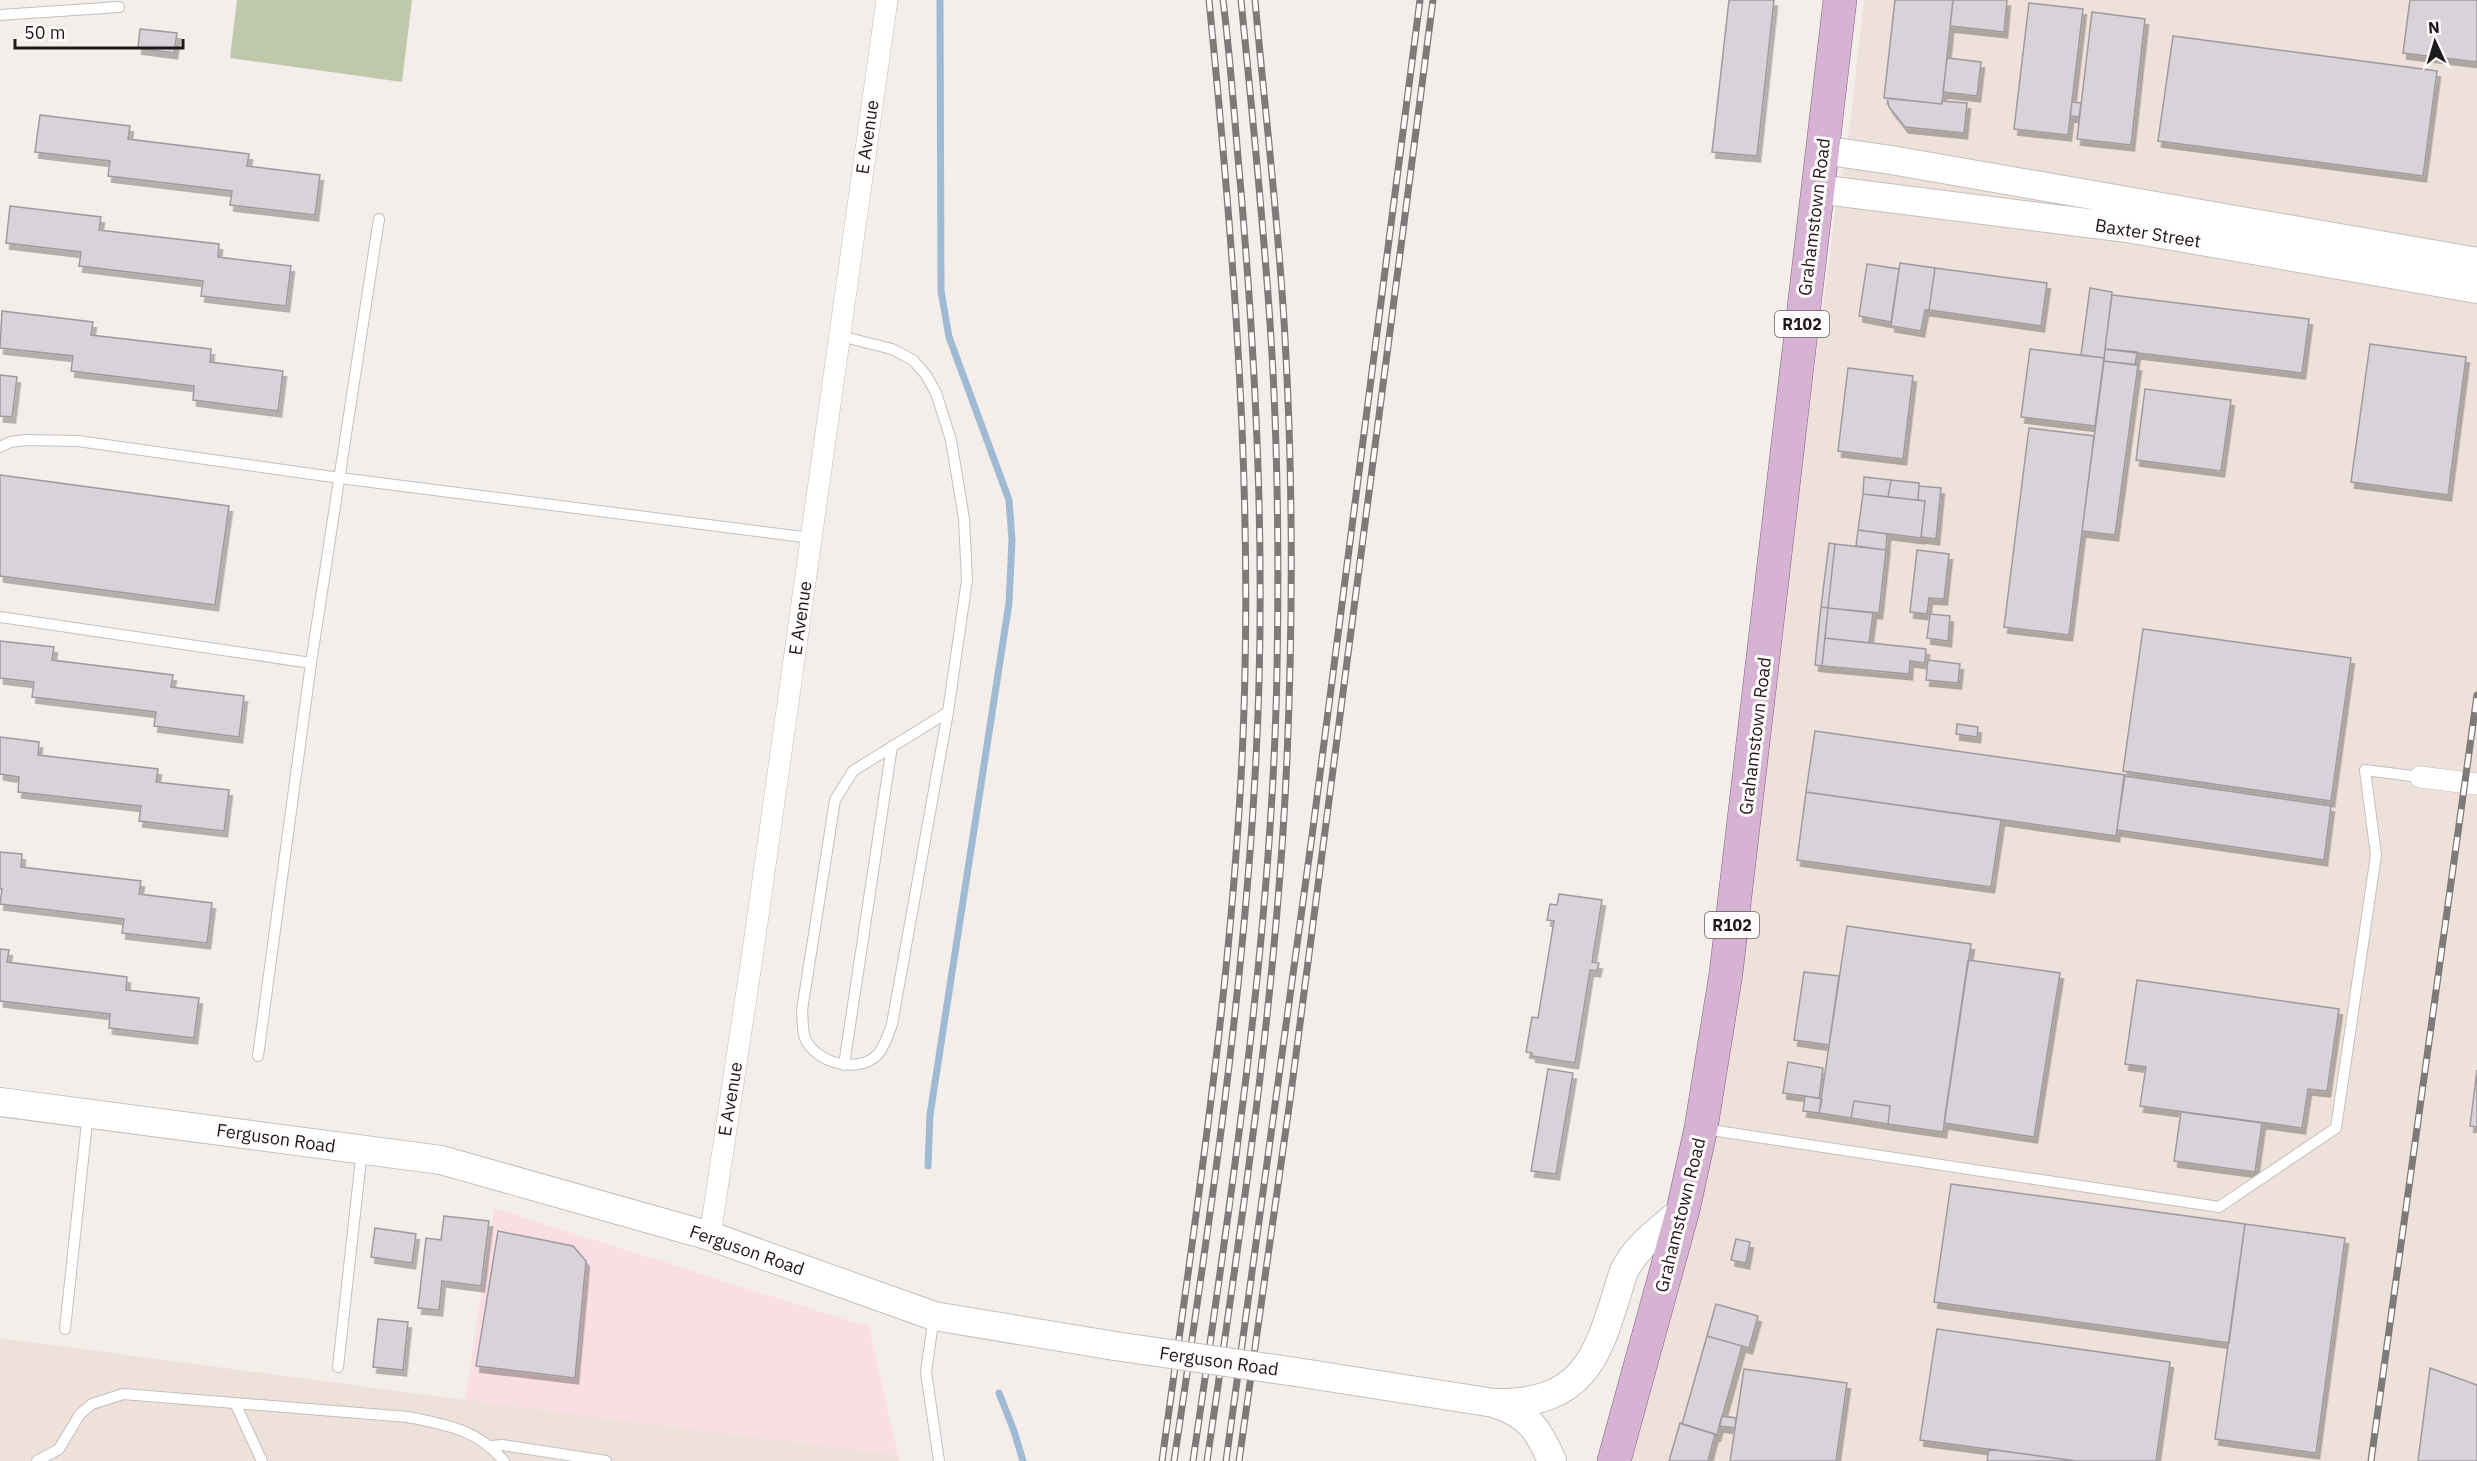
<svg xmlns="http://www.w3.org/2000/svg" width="2477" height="1461" viewBox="0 0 2477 1461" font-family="'IBM Plex Sans',sans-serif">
<defs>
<filter id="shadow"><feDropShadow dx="3.5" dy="6" stdDeviation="0" flood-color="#0004"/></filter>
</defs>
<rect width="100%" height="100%" fill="#f4eeeb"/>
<!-- commercial -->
<path fill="#f9dee3" d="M494,1208L869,1327L898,1455L465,1400Z"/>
<!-- built -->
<path fill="#eee1d9" d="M1864,0H2477V1461H1628L1711,1162L1836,206L1850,124Z
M0,1338L465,1400L898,1455L899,1461H0Z"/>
<!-- green -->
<path fill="#c0c8ab" d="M237,0H412L402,82L230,58Z"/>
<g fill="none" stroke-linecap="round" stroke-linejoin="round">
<!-- stream -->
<path stroke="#a0bad3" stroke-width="7" d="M928,1166L930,1115L1009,603L1012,540L1009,500L949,337L941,291L940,0
M999,1393L1014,1431L1023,1461"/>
</g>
<!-- building -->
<path fill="#d7d3d8" stroke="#9e9a9e" stroke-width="1.5" filter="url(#shadow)" d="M1729,0H1774L1757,156L1712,152Z
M1895,0H1953L1942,104L1884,98Z
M1953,0H2007L2004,32L1950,26Z
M2410,0H2477V62L2403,53Z
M2029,3L2083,9L2068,135L2014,129Z
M2092,12L2145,19L2131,145L2077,139Z
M140,29L177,33L174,53L138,48Z
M2173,36L2437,71L2423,176L2158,141Z
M1947,58L1981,62L1977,96L1943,92Z
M1887,98L1942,104V101L1967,103L1964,133L1905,127L1889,107Z
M2072,102L2081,103L2079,117L2070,116Z
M40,115L130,126L128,139L249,154L247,166L320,175L315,215L230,205L232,191L108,176L110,161L35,152Z
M10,206L101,217L99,230L219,244L218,257L291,266L286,306L201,296L203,281L79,266L81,252L6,243Z
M1900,263L1935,268L1929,310H1925L1921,331L1891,326Z
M1867,264L1899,269L1891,322L1859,316Z
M1935,268L2047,283L2041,326L1929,310Z
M2090,288L2112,292L2104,358L2081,355Z
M2112,295L2309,319L2302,373L2105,349Z
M2,311L93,322L91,335L211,349L210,362L283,371L278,411L193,400L194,386L71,371L73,356L0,348Z
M2370,344L2466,357L2448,495L2351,482Z
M2030,349L2104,358L2095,426L2021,417Z
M2105,349L2137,352L2135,365L2104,361Z
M2104,361L2138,365L2115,535L2082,531Z
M1848,368L1913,376L1903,459L1838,451Z
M0,375L17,377L12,417L0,416Z
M2145,389L2231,400L2221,471L2136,460Z
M2029,428L2094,436L2069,635L2004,627Z
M0,475L229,506L215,605L0,576Z
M1864,477L1891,480L1888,497L1863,494Z
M1891,480L1919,483L1918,500L1888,497Z
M1919,486L1941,488L1936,539L1921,537L1925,501L1918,500Z
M1863,494L1925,501L1921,538L1858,530Z
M1858,530L1887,534L1886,550L1856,546Z
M1829,543L1835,544L1828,608L1821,607Z
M1835,544L1886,550L1879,613L1828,608Z
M1917,550L1949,554L1944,599L1929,598L1927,614L1910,612Z
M1821,607L1828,608L1822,666L1815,665Z
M1828,608L1873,613L1869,643L1825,638Z
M1930,614L1950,616L1948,641L1927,638Z
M2143,629L2351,658L2331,801L2123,771Z
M1825,638L1926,649L1925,663L1910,661L1909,674L1822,666Z
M0,641L54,647L52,660L173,675L171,687L244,696L239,737L154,726L156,712L32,697L34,682L0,678Z
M1928,660L1960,664L1958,683L1926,680Z
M1957,724L1978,727L1977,737L1956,734Z
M1815,731L2125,775L2116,836L1806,792Z
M0,737L39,742L38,755L158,769L156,782L229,790L224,831L139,821L141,806L18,792L19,777L0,774Z
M2124,776L2331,806L2324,860L2117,830Z
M1806,792L2001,820L1991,887L1797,860Z
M0,852L22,854L21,867L141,881L139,894L212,903L207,943L122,933L124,919L0,904L2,889H0Z
M1559,894L1602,900L1592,962L1599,963L1597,971L1590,970L1575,1063L1532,1056V1053L1526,1052L1532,1017L1538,1018L1554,921L1547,920L1550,904L1557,905Z
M1847,926L1971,944L1943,1132L1888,1124L1890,1106L1854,1101L1851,1118L1819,1113Z
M0,949L9,950L7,962L127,977L126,990L199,998L194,1038L109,1028L110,1014L0,1001Z
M1968,960L2060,973L2034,1137L1944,1123Z
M1804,972L1839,976L1829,1045L1794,1040Z
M2137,980L2339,1009L2327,1091L2308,1089L2302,1128L2140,1106L2146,1067L2125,1064Z
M1788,1062L1823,1068L1819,1098L1783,1093Z
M1548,1069L1573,1073L1556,1174L1531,1171Z
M2477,1070V1127L2470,1126Z
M1805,1096L1822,1099L1819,1113L1803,1111Z
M1854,1101L1890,1106L1888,1124L1851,1118Z
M2181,1112L2262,1123L2255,1172L2174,1161Z
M1951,1184L2245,1224L2229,1343L1934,1302Z
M444,1216L489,1221L481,1286L442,1281L439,1310L418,1308L426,1238L441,1240Z
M2245,1224L2345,1238L2316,1453L2215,1439Z
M375,1228L416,1234L412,1263L371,1257Z
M498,1231L573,1246L586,1261L575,1378L476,1366Z
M1736,1239L1750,1242L1746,1263L1731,1260Z
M1716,1304L1758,1316L1749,1348L1707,1336Z
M378,1319L408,1322L403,1370L373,1367Z
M1937,1329L2170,1362L2156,1461H2076L1920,1440Z
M1707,1336L1742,1346L1717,1435L1682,1424Z
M2430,1368L2477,1385V1461H2418Z
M1744,1369L1847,1383L1836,1461H1730Z
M1722,1416L1736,1418L1735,1428L1719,1426Z
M1680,1423L1715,1434L1708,1461H1669Z
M1989,1449L2076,1461H1987Z"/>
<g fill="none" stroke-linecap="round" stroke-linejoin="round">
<!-- service casing -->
<g stroke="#c4bfbc" stroke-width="12">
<path id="service" d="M0,15L119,7
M840,336L892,349L913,360L926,375L936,393L951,440L964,519L967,580L948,712L892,1024C888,1035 885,1046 878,1054C859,1075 815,1063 805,1038C802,1030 803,1018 802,1010L835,800L853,771L948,712
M0,447L10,442L26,440L78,441L340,478L811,538
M0,617L311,663
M258,1056L311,663L379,219
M844,1065L892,746
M1704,1129L2219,1207L2336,1128L2376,855L2365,770L2420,777
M934,1316L926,1372L939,1461
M65,1329L88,1113
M338,1367L362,1150
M235,1403L262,1461
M491,1446L502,1445L606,1461
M37,1461L59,1449L80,1414L92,1404L123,1394L408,1417C447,1425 477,1429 504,1461"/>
</g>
<!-- minor casing -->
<g stroke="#c4bfbc" stroke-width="22">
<path id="minor" d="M2420,777L2477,784
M710,1236L753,951L887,0"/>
</g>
<!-- secondary casing -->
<g stroke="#c4bfbc" stroke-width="30">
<path id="secondary" d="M1822,150L1891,160L2477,262
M1817,189L2127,228L2477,289
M0,1102L441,1160L710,1236L934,1316L1115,1346
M1296,1372L1494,1403C1591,1405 1599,1349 1624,1271C1637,1245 1661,1229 1683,1210
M1496,1404C1528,1414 1539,1430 1552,1461"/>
</g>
<!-- primary casing -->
<g stroke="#835d7f" stroke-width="34">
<path id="primary" d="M1614,1461L1683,1210L1701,1128L1726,973L1840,0"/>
</g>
<!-- service -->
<use href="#service" stroke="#fff" stroke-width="10"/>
<!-- minor -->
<use href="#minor" stroke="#fff" stroke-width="21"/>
<!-- secondary -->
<use href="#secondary" stroke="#fff" stroke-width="28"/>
<!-- primary -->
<use href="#primary" stroke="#d6b3d3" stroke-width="33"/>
<!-- rail casing -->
<g stroke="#7e7a79" stroke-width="7">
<path id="rail" d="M1162,1461C1198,1198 1240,936 1245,670C1250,446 1231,223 1209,0
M1174,1461C1209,1227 1244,994 1256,758C1266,569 1257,380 1241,191C1235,127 1231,63 1223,0
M1193,1461C1231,1198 1272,935 1277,670C1279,559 1278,448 1271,338C1264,225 1252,112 1241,0
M1207,1461C1241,1228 1277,994 1287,758C1293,618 1293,477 1285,338C1279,225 1265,112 1255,0
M1226,1461L1312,836L1420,0
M1239,1461L1291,1093L1433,0
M2371,1461L2477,695"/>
</g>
<!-- rail -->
<use href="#rail" stroke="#fffcfb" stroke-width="4.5" stroke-dasharray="14" stroke-linecap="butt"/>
<!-- secondary-bridge casing -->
<g stroke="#c4bfbc" stroke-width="30" stroke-linecap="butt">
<path id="secondary-bridge" d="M1115,1346L1296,1372"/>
</g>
<!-- secondary-bridge -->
<use href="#secondary-bridge" stroke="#fff" stroke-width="28"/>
</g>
<g text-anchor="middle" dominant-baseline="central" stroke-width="6" stroke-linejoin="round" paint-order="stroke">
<!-- shield labels -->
<g fill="#fffcfb" stroke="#615e5e" stroke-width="1.5">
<rect x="1775" y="311" width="54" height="26" rx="4.5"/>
<rect x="1705" y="912" width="54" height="26" rx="4.5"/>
</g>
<g font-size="16" font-weight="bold" fill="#1d1b1a">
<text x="1802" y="324">R102</text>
<text x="1732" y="925">R102</text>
</g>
<!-- street labels -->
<g font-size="18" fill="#1d1b1a" stroke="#fffcfb">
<text transform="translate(867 137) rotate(-82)">E Avenue</text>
<text transform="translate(1814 217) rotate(-83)">Grahamstown Road</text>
<text transform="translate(2148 233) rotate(9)">Baxter Street</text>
<text transform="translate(800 618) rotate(-82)">E Avenue</text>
<text transform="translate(1755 736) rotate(-83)">Grahamstown Road</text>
<text transform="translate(730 1099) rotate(-81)">E Avenue</text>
<text transform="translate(276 1138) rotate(8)">Ferguson Road</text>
<text transform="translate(1680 1215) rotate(-76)">Grahamstown Road</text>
<text transform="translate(747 1250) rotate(19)">Ferguson Road</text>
<text transform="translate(1219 1361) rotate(8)">Ferguson Road</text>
</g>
</g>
<!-- north arrow -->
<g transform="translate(2435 42) rotate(356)" stroke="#fffcfb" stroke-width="4.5" paint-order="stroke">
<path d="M0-4.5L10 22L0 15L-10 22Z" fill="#1d1b1a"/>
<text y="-9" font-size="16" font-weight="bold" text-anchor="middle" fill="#1d1b1a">N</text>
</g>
<!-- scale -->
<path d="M15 39v9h168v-9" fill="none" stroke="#1d1b1a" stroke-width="3"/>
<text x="24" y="39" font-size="18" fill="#1d1b1a" stroke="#fffcfb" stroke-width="4.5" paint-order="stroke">50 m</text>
</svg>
